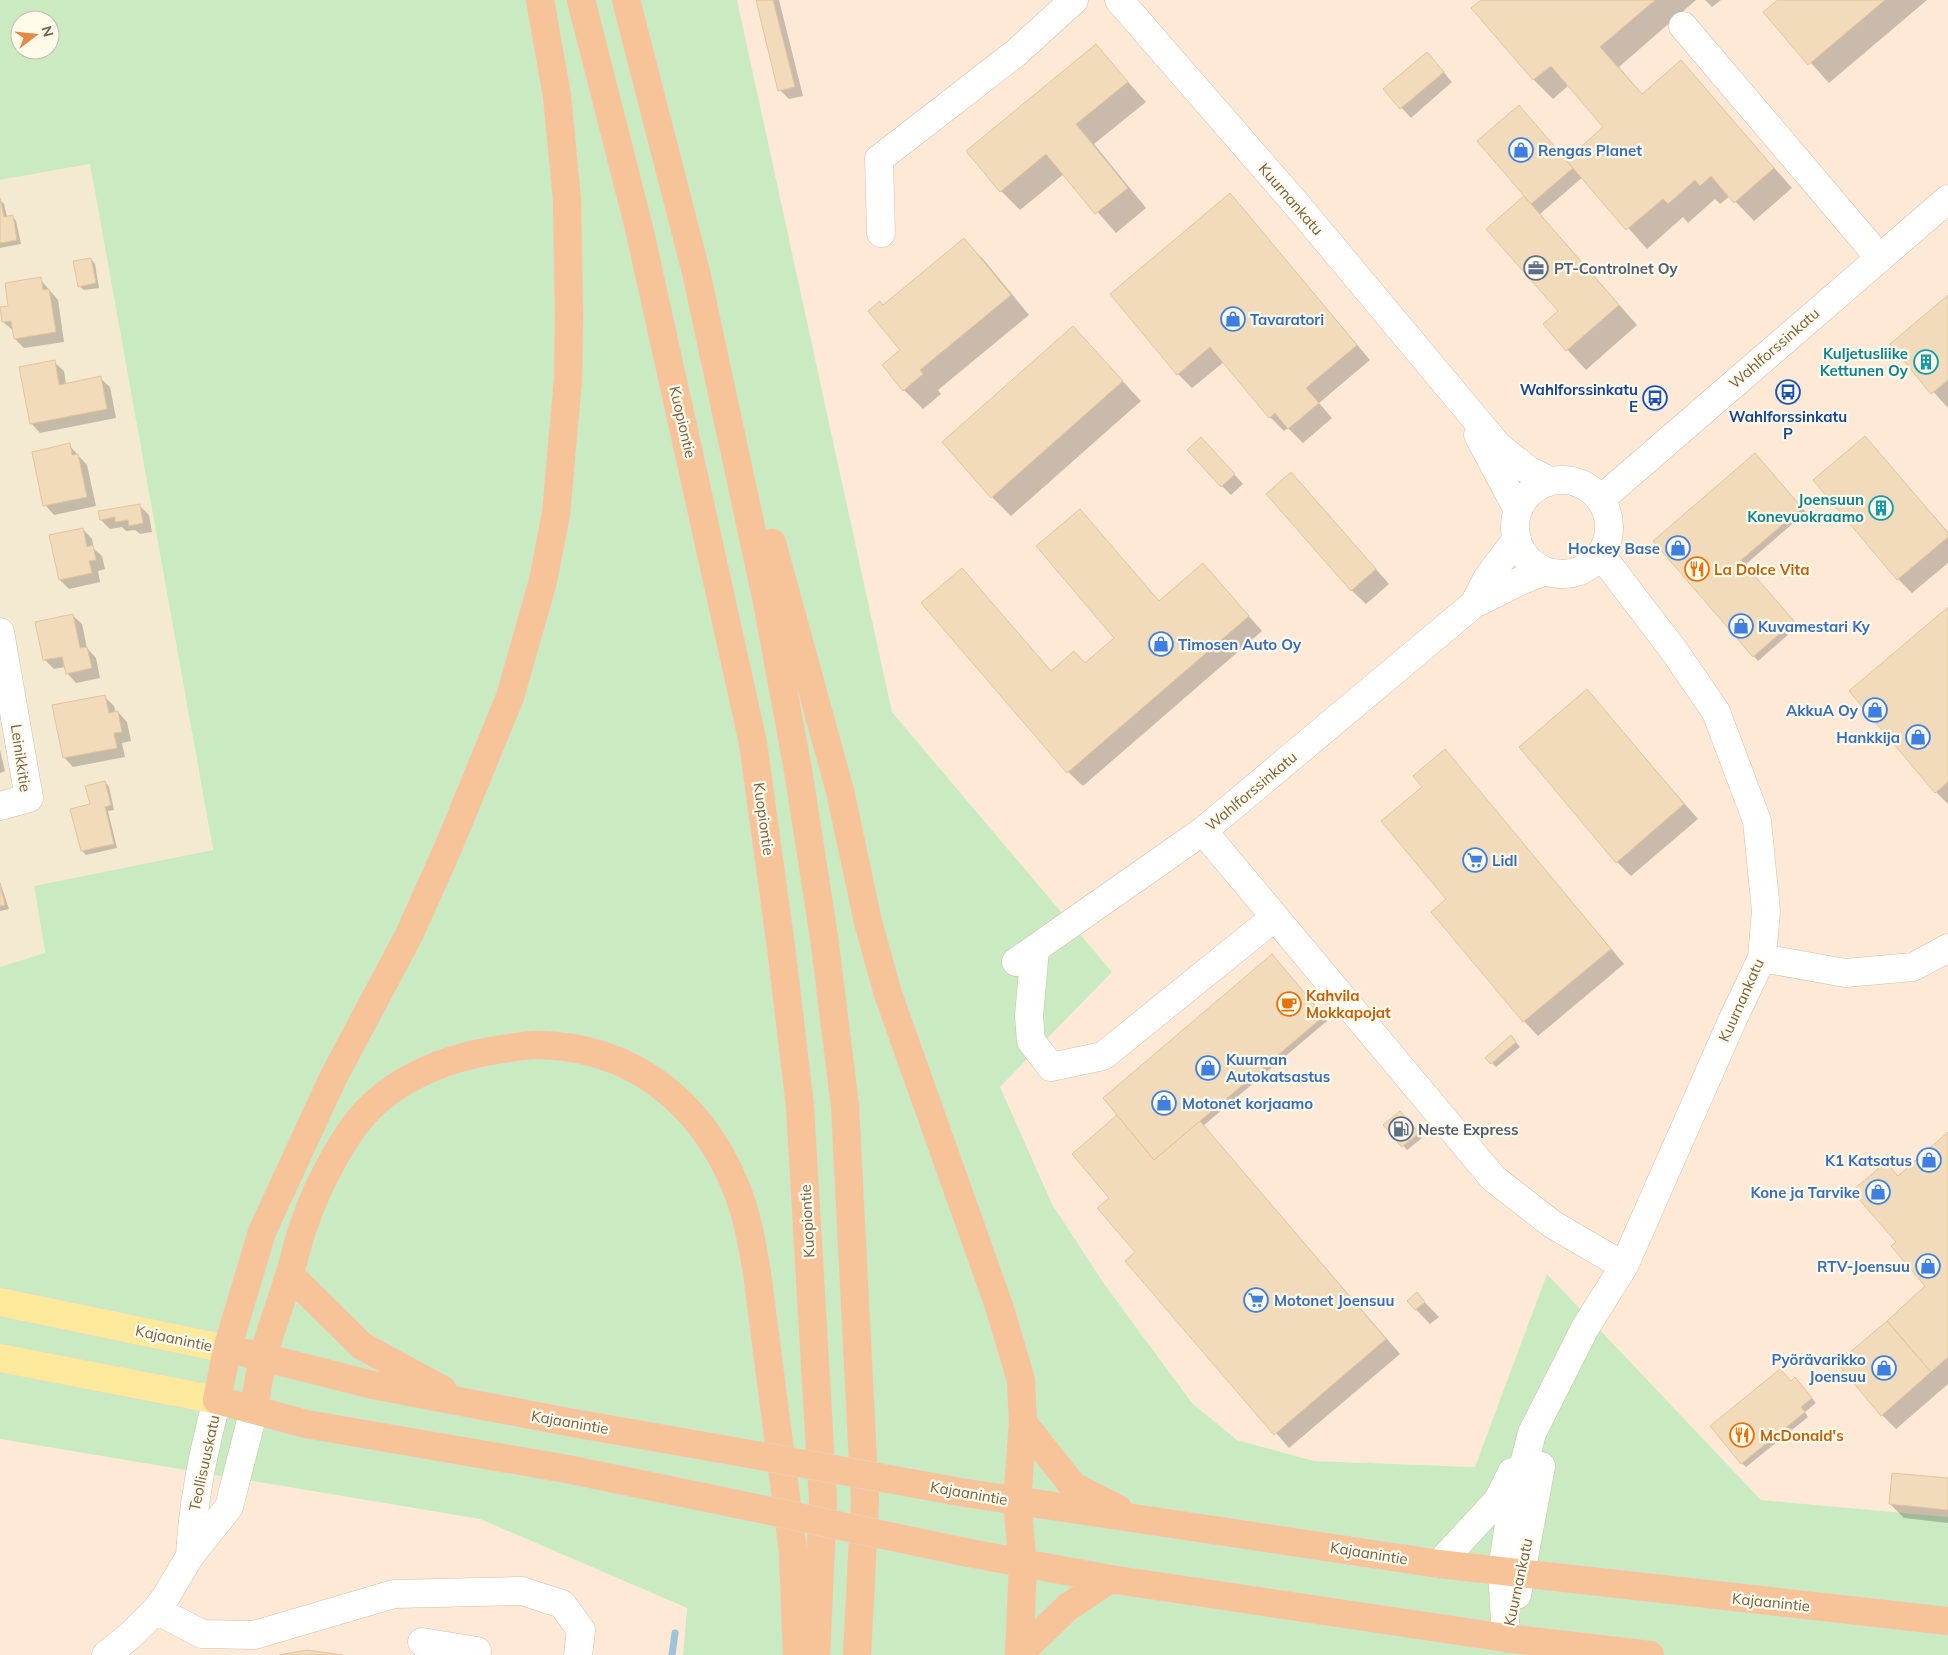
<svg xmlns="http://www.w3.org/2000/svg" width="1948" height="1655" viewBox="0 0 1948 1655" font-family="Mulish,sans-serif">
<rect width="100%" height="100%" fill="#fcf7e3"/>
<!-- residential -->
<path fill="#f4ead1" d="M90,164L213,851L34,886L45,954L0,967V180Z"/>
<!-- commercial -->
<path fill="#fde9d6" d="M737,0H1948V1517L1761,1500L1548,1275L1475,1467L1314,1461L1237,1440L1192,1403L1105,1285L1052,1204L999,1087L1112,972L892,712Z
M0,1439L480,1519L687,1608L683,1655H0Z"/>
<!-- green -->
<path fill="#caeac1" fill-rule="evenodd" d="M0,0H737L892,712L1112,972L1000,1087L1052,1204L1105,1285L1192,1403L1237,1440L1314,1461L1475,1467L1547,1274L1761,1500L1948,1517V1655H683L687,1608L480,1519L0,1439V967L45,953L34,886L213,850L90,164L0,180ZM20,20H50V50H20Z"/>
<!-- shadow -->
<path fill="#0003" d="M757,0H779L803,96L789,99L780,90Z
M1482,0H1696L1619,67L1643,95L1681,62L1792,188L1754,221L1730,196L1720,204L1715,199L1688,223L1683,217L1647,249L1583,177L1540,214L1637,325L1586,370L1544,324L1560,311L1488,229L1605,127L1569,85L1553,99L1534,80L1473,8Z
M1705,0H1721L1712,7Z
M1780,0H1927L1829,83L1765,12Z
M1096,46L1146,102L1094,144L1146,208L1116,233L1064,174L1020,210L1001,191Z
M1436,63L1452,82L1411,118L1385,90Z
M1230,195L1370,360L1319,403L1332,418L1303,443L1288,428L1284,431L1270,417L1224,362L1192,388L1178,374Z
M0,200L4,204L7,217L12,216L16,221L21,244L0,248Z
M964,240L983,259L1029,315L938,390L941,394L923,409L904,390L902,350L883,306Z
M91,259L95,264L99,288L84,290L79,286Z
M40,279L58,300L64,342L24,348L15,339L14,331L3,322L10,307Z
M1948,296V406L1947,407L1891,344Z
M1073,327L1141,401L1011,516L992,497Z
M54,362L64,371L66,384L100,378L110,387L116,418L40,433L31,423Z
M1865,438L1948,532V563L1912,593L1898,579Z
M69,445L87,465L96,506L54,515L45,505Z
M1211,448L1243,484L1231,495L1222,486Z
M1760,459L1806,512L1745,565L1798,626L1758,661L1655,541Z
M1305,488L1389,584L1366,604L1351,590Z
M139,505L149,515L152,532L140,534L135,530L126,531L122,527L110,529L101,520Z
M1080,511L1160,602L1203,565L1262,631L1083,786L1068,772L962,569L1052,672L1086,664L1116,638Z
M83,529L92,539L94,549L102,556L105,569L98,571L100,582L69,589L60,580Z
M1948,609V804L1936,792Z
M72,615L82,624L87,648L96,658L100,678L76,683L67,673L65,667L54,669L45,660L37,623Z
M1587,691L1698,819L1631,876L1617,862Z
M105,697L114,706L116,713L118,712L127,722L131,741L122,743L125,757L73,767L64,757Z
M0,750L5,771L0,773Z
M1445,751L1624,964L1538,1036L1524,1021L1448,899L1424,787Z
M105,782L109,787L114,810L108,811L117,848L86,855L82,851L91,805Z
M0,882L9,909L0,911Z
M1276,960L1327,1021L1203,1126L1400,1354L1289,1448L1127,1261L1137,1253L1111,1198L1119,1116Z
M1515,1041L1520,1047L1496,1067L1487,1058Z
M1404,1117L1422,1138L1407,1150L1385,1126Z
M1948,1134V1384L1896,1429L1882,1415L1927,1286L1898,1242L1899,1177Z
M1417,1294L1439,1317L1430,1324L1408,1301Z
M1791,1382L1799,1383L1816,1403L1805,1412L1808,1417L1746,1467L1742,1463Z
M1948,1480V1523L1904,1518L1890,1504Z"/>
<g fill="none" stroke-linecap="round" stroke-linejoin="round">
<!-- stream -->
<path stroke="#9dc4d8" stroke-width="7" d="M672,1655L675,1633"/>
</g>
<!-- building -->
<path fill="#f2dbba" stroke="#e5c49a" d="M756,0H773L795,87L778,91Z
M1481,0H1655L1600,47L1642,94L1681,60L1774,168L1734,203L1711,176L1700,186L1695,180L1668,204L1663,199L1626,230L1566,160L1603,127L1551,66L1533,80L1471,8Z
M1778,0H1885L1808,65L1763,12Z
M1096,44L1128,82L1076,124L1128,188L1095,214L1046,154L1000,192L966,151Z
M1427,52L1444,72L1400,109L1383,89Z
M1519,105L1573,168L1531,204L1477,141Z
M1230,193L1357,345L1306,388L1319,403L1288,429L1275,413L1269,418L1210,347L1177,375L1110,294Z
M1524,196L1619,305L1566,351L1543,324L1558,311L1486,229Z
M0,198L4,217L13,215L17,240L0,243Z
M964,238L1011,295L920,370L923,374L903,391L882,365L900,350L868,311L880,301L883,305Z
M91,258L96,283L78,287L73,261Z
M41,277L43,290L49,289L56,332L14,339L11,321L2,322L0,307L8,306L5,283Z
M1948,295V380L1931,394L1890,344Z
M1073,326L1123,381L991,498L942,442Z
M55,360L59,385L101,376L107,409L30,424L19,367Z
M1865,436L1948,533V537L1897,580L1813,480Z
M1201,437L1235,474L1221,487L1187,450Z
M70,443L72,455L78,454L87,497L43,506L32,452Z
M1755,453L1802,508L1741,560L1794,621L1753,657L1653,541Z
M1291,472L1376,569L1351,591L1266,494Z
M140,504L143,523L129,526L128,520L115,522V517L100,520L98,511Z
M1080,509L1159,601L1203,563L1249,616L1067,773L921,603L962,568L1051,671L1074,651L1085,663L1114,638L1036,546Z
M83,528L87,547L93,545L96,560L89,561L92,573L59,580L49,535Z
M1948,607V782L1935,793L1849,691Z
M73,614L80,648L87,647L92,668L66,674L62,657L43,660L35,622Z
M1587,689L1684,804L1616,863L1519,747Z
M105,695L109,713L118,711L122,732L114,733L117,748L63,758L52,705Z
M1445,749L1611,949L1523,1022L1431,912L1446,899L1381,821L1422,787L1413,776Z
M105,781L111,805L105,807L114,844L81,851L70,809L90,804L85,786Z
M0,885L5,905L0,906Z
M1272,954L1324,1016L1154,1160L1103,1098Z
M1511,1035L1516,1042L1491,1064L1485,1058Z
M1400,1111L1419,1133L1402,1147L1383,1125Z
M1117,1115L1154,1160L1200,1121L1386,1339L1274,1435L1125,1261L1135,1252L1097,1208L1109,1198L1072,1154Z
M1948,1132V1357L1931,1372L1887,1321L1925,1286L1891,1246L1896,1242L1852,1191L1886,1162L1898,1176Z
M1417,1292L1425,1302L1415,1310L1407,1301Z
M1887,1321L1931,1372L1881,1416L1837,1363Z
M1780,1369L1791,1381L1795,1377L1812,1398L1801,1407L1805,1412L1741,1464L1710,1426Z
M1892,1473L1948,1478V1510L1889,1504Z
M307,1650L342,1655H279Z"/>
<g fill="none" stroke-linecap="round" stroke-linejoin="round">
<!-- minor casing -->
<g stroke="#cec0a9" stroke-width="29">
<path id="minor" d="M1119,0L1297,205L1498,446L1528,470L1550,481
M1683,26L1879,257
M881,233L879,159L1017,52L1074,0
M1478,435L1518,510
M1515 527a47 47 0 1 1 94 0a47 47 0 1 1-94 0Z
M1601,499L1948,199
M1474,604L1488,577L1517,539
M0,632L29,798L0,806
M1203,831L1493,1178L1552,1224L1624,1266
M1035,949L1029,1016L1031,1041L1051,1067L1103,1056L1275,917
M1762,958L1845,973L1913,967L1948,948
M1016,962L1203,831L1474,604L1520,581L1545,571
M190,1556C193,1501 203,1453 217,1400
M1439,1564L1498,1500L1512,1472
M1517,1595L1541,1466
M156,1610L202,1634L254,1635L394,1594L522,1591L562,1604L581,1630L578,1655
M1506,1638L1502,1570L1510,1518L1532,1433L1585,1328L1624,1266L1732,1021L1762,958L1766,911L1757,821L1716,712L1675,652L1601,555
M422,1642L477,1651L476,1655
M106,1655L131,1635L156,1610L167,1595L190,1556L229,1507L254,1409"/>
</g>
<!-- major casing -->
<g stroke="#ded9d3" stroke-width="29">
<path id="major" d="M0,1302L227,1349
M0,1358L217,1400"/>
</g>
<!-- highway casing -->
<g stroke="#ded9d3" stroke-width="29">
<path id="highway" d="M540,0L557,96L567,200L569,316L568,379L556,514L543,581L510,697L448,848L409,935L333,1078L262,1232L227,1349L217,1400L306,1424L567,1469L737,1504
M581,0L639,228L753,743L781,947L800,1106L823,1501L816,1655
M626,0L696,272L767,602L798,770L824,937L845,1106L865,1501L857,1655
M772,543L840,791L868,922L888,994L999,1306L1021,1380L1023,1423L1017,1502L1023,1565L1019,1655
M290,1275L362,1346L443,1390
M246,1353L373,1385L568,1422L744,1453
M254,1409C257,1392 259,1375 263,1358C270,1330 281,1303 289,1276C295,1258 298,1239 305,1222C316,1189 342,1138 365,1113C397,1078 445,1059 490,1051C506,1049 522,1045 537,1045C631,1046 700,1101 735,1185C747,1213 752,1244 757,1273L793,1552L797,1655
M1023,1423L1073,1486L1118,1509
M966,1493L1439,1564L1948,1621
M969,1553L1110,1579L1506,1638L1650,1655
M1019,1654L1068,1607L1110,1579"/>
</g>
<!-- minor -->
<use href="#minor" stroke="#fff" stroke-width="28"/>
<!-- major -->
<use href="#major" stroke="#fce99b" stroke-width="28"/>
<!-- highway -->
<use href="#highway" stroke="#f7c399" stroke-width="28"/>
<!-- highway-bridge casing -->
<g stroke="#ded9d3" stroke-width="29" stroke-linecap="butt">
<path id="highway-bridge" d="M744,1453L966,1493
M737,1504L969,1553"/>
</g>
<!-- highway-bridge -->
<use href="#highway-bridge" stroke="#f7c399" stroke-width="28"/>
</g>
<!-- icons -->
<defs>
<g id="shop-ring" transform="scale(1.25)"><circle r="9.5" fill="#fffae9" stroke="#3f7fe0" stroke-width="1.5"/><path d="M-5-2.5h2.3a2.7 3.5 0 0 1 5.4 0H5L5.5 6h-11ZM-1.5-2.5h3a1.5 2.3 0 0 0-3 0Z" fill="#3f7fe0"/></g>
<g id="office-ring" transform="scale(1.25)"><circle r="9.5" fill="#fffae9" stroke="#5c6f8a" stroke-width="1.5"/><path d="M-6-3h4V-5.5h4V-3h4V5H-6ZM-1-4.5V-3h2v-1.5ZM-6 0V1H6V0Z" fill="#5c6f8a"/></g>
<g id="building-ring" transform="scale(1.25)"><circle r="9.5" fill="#fffae9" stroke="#0f9aa8" stroke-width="1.5"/><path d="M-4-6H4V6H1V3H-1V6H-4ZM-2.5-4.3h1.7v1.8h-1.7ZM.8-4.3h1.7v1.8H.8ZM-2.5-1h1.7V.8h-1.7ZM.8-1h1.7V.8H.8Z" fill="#0f9aa8"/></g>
<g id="bus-ring" transform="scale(1.25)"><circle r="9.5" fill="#fffae9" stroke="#1a4fb4" stroke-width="1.5"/><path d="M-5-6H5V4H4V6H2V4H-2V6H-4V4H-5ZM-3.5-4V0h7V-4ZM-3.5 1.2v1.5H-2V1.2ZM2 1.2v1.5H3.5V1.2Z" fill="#1a4fb4"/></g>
<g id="restaurant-ring" transform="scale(1.25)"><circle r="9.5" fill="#fffae9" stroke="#e8710a" stroke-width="1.5"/><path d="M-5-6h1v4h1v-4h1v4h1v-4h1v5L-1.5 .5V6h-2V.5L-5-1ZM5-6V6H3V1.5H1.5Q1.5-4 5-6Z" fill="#e8710a"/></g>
<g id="supermarket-ring" transform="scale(1.25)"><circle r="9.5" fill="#fffae9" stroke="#3f7fe0" stroke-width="1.5"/><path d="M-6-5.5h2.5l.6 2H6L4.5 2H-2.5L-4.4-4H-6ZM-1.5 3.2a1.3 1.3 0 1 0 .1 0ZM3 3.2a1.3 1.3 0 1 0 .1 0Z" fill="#3f7fe0"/></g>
<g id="cafe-ring" transform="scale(1.25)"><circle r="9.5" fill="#fffae9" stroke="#e8710a" stroke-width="1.5"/><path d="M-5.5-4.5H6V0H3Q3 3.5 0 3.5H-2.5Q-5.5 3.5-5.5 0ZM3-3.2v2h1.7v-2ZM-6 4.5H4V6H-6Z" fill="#e8710a"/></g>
<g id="fuel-ring" transform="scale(1.25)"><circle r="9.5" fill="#fffae9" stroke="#5c6f8a" stroke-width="1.5"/><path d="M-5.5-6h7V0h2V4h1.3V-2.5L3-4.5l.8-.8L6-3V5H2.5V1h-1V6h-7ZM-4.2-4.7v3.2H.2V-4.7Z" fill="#5c6f8a"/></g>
</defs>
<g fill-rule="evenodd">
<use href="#shop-ring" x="1521" y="150"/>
<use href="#office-ring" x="1536" y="268"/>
<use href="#shop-ring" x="1233" y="319"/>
<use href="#building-ring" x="1926" y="362"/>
<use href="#bus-ring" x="1788" y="392"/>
<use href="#bus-ring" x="1655" y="398"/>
<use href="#building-ring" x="1881" y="508"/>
<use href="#shop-ring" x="1678" y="548"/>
<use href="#restaurant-ring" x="1697" y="569"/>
<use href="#shop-ring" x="1741" y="626"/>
<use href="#shop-ring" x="1161" y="644"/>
<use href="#shop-ring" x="1875" y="710"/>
<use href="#shop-ring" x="1918" y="737"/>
<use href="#supermarket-ring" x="1475" y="860"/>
<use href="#cafe-ring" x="1289" y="1004"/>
<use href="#shop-ring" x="1208" y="1068"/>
<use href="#shop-ring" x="1164" y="1103"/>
<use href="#fuel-ring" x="1401" y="1129"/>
<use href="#shop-ring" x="1929" y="1160"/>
<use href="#shop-ring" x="1878" y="1192"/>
<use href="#shop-ring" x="1928" y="1266"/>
<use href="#supermarket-ring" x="1256" y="1300"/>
<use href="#shop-ring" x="1884" y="1368"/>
<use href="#restaurant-ring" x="1742" y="1435"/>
</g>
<g text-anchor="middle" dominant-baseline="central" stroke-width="4.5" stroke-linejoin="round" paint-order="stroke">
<!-- shop labels -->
<g font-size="15" font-weight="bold" fill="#366cbe" stroke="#fffae9" text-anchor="start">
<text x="1538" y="150">Rengas Planet</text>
<text x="1250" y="319">Tavaratori</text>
<text x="1660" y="548" text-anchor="end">Hockey Base</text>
<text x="1758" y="626">Kuvamestari Ky</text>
<text x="1178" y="644">Timosen Auto Oy</text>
<text x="1858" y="710" text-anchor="end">AkkuA Oy</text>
<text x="1900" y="737" text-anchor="end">Hankkija</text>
<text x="1492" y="860">Lidl</text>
<text x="1226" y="1059">Kuurnan<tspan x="1226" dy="17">Autokatsastus</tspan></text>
<text x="1182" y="1103">Motonet korjaamo</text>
<text x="1912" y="1160" text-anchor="end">K1 Katsatus</text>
<text x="1860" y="1192" text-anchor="end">Kone ja Tarvike</text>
<text x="1910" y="1266" text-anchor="end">RTV-Joensuu</text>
<text x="1274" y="1300">Motonet Joensuu</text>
<text x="1866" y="1359" text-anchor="end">Pyörävarikko<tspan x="1866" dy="17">Joensuu</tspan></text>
</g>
<!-- street labels -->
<g font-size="15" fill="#746049" stroke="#fffae9">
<text transform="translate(1291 199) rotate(49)">Kuurnankatu</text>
<text transform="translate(1774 348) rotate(-41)">Wahlforssinkatu</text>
<text transform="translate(683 422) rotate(77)">Kuopiontie</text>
<text transform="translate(21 758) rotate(82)">Leinikkitie</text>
<text transform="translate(1251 791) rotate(-40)">Wahlforssinkatu</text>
<text transform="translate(764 819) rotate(82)">Kuopiontie</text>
<text transform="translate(1741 1000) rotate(-66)">Kuurnankatu</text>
<text transform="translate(807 1221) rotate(-93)">Kuopiontie</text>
<text transform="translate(174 1338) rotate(12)">Kajaanintie</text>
<text transform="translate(570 1422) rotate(10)">Kajaanintie</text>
<text transform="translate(204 1463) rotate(-78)">Teollisuuskatu</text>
<text transform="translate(969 1493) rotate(10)">Kajaanintie</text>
<text transform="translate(1369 1553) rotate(9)">Kajaanintie</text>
<text transform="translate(1518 1582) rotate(-78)">Kuurnankatu</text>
<text transform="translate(1771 1602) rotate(6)">Kajaanintie</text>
</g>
<!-- service labels -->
<g font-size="15" font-weight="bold" fill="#4e5e75" stroke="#fffae9" text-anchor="start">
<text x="1554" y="268">PT-Controlnet Oy</text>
<text x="1418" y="1129">Neste Express</text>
</g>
<!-- culture labels -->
<g font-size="15" font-weight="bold" fill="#0d838f" stroke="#fffae9" text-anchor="end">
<text x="1908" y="353">Kuljetusliike<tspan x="1908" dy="17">Kettunen Oy</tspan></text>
<text x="1864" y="499">Joensuun<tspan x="1864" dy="17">Konevuokraamo</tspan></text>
</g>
<!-- transit labels -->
<g font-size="15" font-weight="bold" fill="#164399" stroke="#fffae9" text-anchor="end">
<text x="1638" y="389">Wahlforssinkatu<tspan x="1638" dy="17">E</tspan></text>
<text x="1788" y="416" text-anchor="middle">Wahlforssinkatu<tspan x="1788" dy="17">P</tspan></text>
</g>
<!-- food labels -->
<g font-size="15" font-weight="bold" fill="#c56008" stroke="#fffae9" text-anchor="start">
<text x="1714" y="569">La Dolce Vita</text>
<text x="1306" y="995">Kahvila<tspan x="1306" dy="17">Mokkapojat</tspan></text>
<text x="1760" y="1435">McDonald's</text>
</g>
</g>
<!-- north arrow -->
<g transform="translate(35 35) rotate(74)"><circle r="24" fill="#fffae9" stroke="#c7bca9"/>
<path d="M0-4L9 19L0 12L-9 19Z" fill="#e78847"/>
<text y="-8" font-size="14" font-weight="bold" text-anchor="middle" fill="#746049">N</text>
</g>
</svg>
